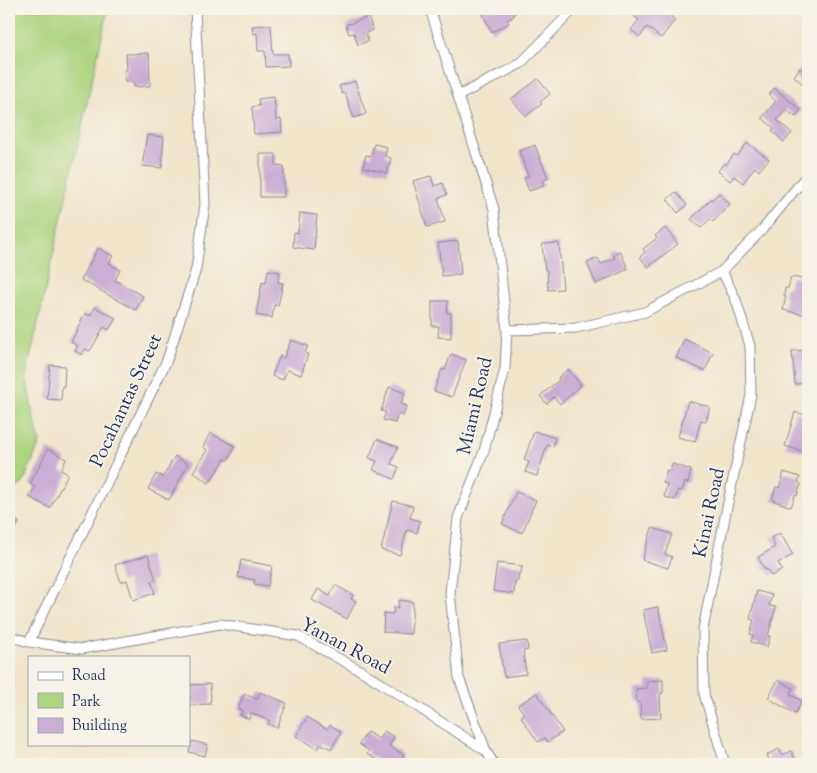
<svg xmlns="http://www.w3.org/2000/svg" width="817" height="773" viewBox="0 0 817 773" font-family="'Sorts Mill Goudy',serif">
<rect width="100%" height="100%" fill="#f7f3e8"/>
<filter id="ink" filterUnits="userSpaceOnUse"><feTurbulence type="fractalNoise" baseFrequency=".02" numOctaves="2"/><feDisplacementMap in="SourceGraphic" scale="10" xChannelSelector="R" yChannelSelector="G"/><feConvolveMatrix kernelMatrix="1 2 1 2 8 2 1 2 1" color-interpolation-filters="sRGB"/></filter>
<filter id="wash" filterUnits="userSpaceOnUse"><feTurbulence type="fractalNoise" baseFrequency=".0096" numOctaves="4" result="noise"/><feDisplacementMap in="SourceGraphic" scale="20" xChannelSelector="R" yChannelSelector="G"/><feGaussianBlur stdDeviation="1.12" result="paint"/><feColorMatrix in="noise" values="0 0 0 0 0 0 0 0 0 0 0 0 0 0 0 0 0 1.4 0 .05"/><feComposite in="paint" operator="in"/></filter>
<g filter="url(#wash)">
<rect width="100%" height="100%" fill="#f1e5cb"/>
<!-- green -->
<path fill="#add47f" stroke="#64826e" d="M9,9H108L26,376L33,414L40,442L23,483L9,494Z"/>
<g id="blocks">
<!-- building -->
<path fill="#caaed4" d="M480,9H521L513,14L514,16L507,20L509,23L492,32Z
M640,9H662L675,20L661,38L647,27L640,37L631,30L639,20L634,16Z
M368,17L373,30L366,33L368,41L358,45L354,33L349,34L346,25Z
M271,25L273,54H288L289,66L266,67L265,51H258L257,33L253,34L252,26Z
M149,53L150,86L134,87L133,82H125L124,70H127L126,54Z
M808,65V89L794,76L800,68L803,71Z
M538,79L550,94L540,102L542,104L526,116L511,99Z
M355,81L366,114L354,118L345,93L342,94L339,86Z
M774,88L801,110L795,117L786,109L777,120L792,133L784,142L772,131L774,128L762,118L776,101L769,95Z
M274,97L276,120L281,119L282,132L254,134L252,107L259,106L258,99Z
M147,135L164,137L162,158H163L162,168L142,166Z
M747,143L769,159L759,171L755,167L743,183L734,176L730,181L718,171L724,163L726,165L734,154L737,156Z
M374,144L387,147L385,156L391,158L387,173L363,167L366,155L371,156Z
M535,145L548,178L542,181L544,186L529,191L524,178L528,176L519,151Z
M260,154H276V165L284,166V197H260Z
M431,176L434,186L443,183L447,195L438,198L445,222L427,227L413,181Z
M676,192L687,205L678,213L667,199Z
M719,193L730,204L713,222L710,219L701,228L691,219L711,199L712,200Z
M300,213L317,215L314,250L293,247L294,232L298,233Z
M665,228L678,244L648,267L640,257L645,252L643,249L657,238L655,236Z
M458,241L461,274L442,276L438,243Z
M559,243L563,289L548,290L547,270H545L542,244Z
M98,248L113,256L109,263L120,270L115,280L143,296L136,310L81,280Z
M620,251L628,269L596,284L587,263L598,258L601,264L615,258L613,254Z
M268,270L280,272L278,282L283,283L278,306L274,305L272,318L256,315L262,282L266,283Z
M791,277L808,280V305L806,315L783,310L786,296H784L785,288H788Z
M432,301H448L447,313H451V338L438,337L439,326H432Z
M95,307L116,318L109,330L104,327L90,351L85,349L82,355L75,351L78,346L71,342L85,313L90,316Z
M684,339L713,353L705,371L676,358Z
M291,340L308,346L305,353L308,354L301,375L287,370L283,380L272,376L280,356L284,358Z
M808,350V383L795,384L792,351Z
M451,354L466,360L452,397L434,391L442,369L445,370Z
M50,365L65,366L64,386H62L61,400L47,399Z
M568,369L581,385L560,404L554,397L547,404L540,396L559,380L558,378Z
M389,387L405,393L401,404L407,406L403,416L398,414L395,423L383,420L386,412L381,411Z
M688,401L710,407L706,421L701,420L695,442L678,437Z
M795,412L808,416V424L804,438L808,439V453L785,446Z
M534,431L555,438L553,447L547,445L537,476L525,472L529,462L524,460Z
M210,433L235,446L228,460L225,459L209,483L193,472L207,450L203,447Z
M377,439L398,447L391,464L399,467L394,479L373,470L377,461L369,458Z
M48,449L66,459L61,470L68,474L50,508L29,497L35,487L30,484Z
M175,456L188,464L169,500L148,489L156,474L163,477Z
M672,464L691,470L688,483L685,482L682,491L678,490L675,500L664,497L667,484L663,483L667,470L670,471Z
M784,472L800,477L798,482L801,484L797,496L795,495L791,507L772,500L776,487L779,488Z
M516,492L536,500L522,533L502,524Z
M393,501L413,506L410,518L420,521L417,533L407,530L400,555L381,550Z
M9,516L19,522L9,540Z
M652,528L672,534L665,554L672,557L668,568L642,560Z
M780,533L793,555L778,563L782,570L771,576L767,569L765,570L758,557L775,547L771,538Z
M148,555L156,580L151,581L155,593L133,600L127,580L121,582L115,565Z
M241,560L272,566L268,586L254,584L255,580L238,577Z
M497,563L522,566L521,573H519L518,581H515L514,594L493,591Z
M335,585L353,595L351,599L356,601L347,619L312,600L318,589L330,596Z
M757,591L772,595L769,606L776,607L768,636H770L767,647L751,642L753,635L750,634L754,620L750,619Z
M399,600L413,602L411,634L383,632L384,613L393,614L394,607L398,608Z
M658,607L667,650L652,653L643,610Z
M527,641L528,650L523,651L526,674L504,677L499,644Z
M663,680V693L660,694L661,718L641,719L640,702H637L636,689L647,688V681Z
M778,680L793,688L790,694L802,701L795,714L768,698Z
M210,684L211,700H210V704L189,705V685Z
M260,692L287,703L277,728L268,724L270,721L251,713L249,719L240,715L242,710L238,709L244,694L257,699Z
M537,693L563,732L547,742L545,738L538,742L521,717L524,714L518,705Z
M307,717L327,729L330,725L341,732L331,749L321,744L318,749L296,736Z
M384,731L394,737L389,746L404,755L398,764H384L367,754L369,751L359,744L367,732L379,739Z
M192,741L208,745L205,756L189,752Z
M779,749L782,755L791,751L795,759L784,764H771L767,755Z"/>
</g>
</g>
<g filter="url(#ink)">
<use href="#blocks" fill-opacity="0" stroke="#868a94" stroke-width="1"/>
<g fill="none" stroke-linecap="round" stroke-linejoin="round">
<!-- minor casing -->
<g stroke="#868a94" stroke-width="11">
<path id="minor" d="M430,9L458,96L494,209L507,330L505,369L484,451L458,518L450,593L459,678L486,751
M458,96L520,64L574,9
M722,271L736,300L750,346L751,395L727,507L703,629L704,694L725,764
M507,330L576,328L645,312L722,271L762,230L808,174
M9,636L29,642L82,649L220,624L298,636L365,673L486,751L494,764
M29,642L167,360L196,269L205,204L195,9"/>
</g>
<!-- minor -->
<use href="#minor" stroke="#fff" stroke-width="9"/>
</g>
</g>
<g text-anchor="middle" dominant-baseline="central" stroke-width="4" stroke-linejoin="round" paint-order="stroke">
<!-- street labels -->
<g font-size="19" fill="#1b2f5e" stroke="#f7f3e8">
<text transform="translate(127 401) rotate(-65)">Pocahantas Street</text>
<text transform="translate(476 406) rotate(-77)">Miami Road</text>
<text transform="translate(710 513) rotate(-78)">Kinai Road</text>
<text transform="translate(345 647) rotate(28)">Yanan Road</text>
</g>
</g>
<!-- margin -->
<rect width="817" height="773" fill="none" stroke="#f7f3e8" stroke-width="30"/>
<!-- legend -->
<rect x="28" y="656" width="162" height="90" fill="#f7f3e8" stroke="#9fa5b1"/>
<rect x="38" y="672" width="25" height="8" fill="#ffffff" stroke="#9fa5b1"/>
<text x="72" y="680" font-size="15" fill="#1b2f5e">Road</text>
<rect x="38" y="693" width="25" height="15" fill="#add47f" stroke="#9fa5b1"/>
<text x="72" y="706" font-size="15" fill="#1b2f5e">Park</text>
<rect x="38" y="718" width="25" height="15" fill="#caaed4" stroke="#9fa5b1"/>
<text x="72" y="730" font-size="15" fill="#1b2f5e">Building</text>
</svg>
